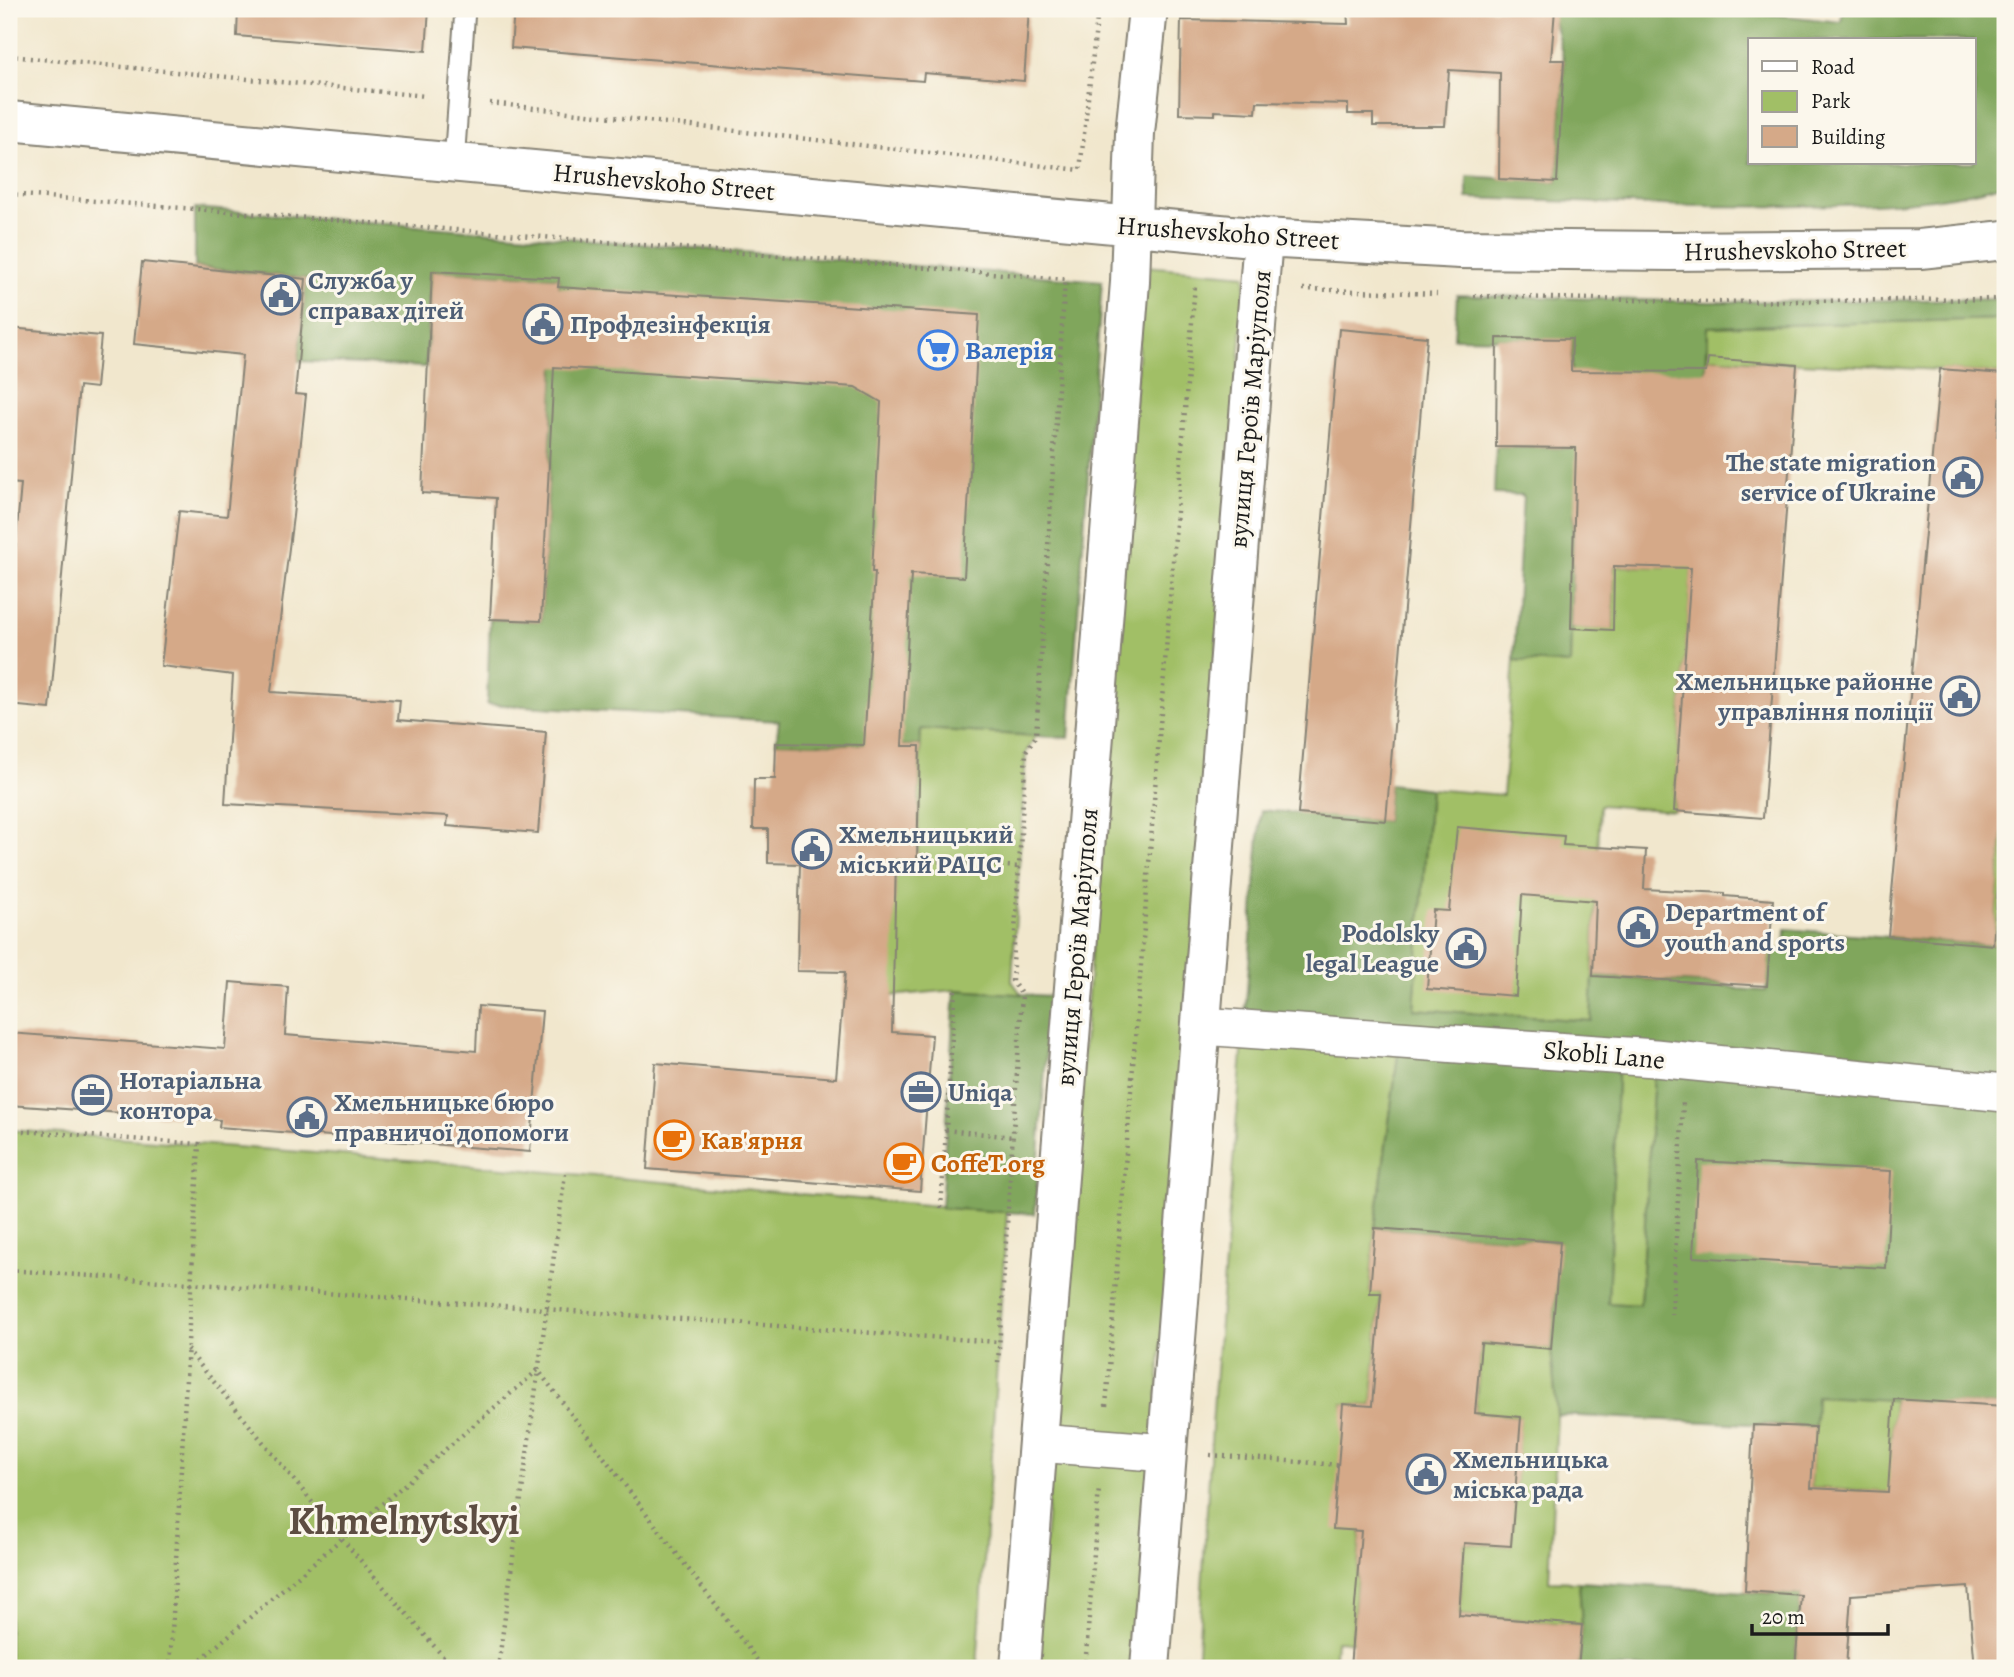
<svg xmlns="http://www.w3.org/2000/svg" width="2014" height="1677" viewBox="0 0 2014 1677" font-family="Alegreya,serif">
<rect width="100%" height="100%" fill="#fbf7ec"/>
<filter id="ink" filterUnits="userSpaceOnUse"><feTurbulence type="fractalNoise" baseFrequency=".0143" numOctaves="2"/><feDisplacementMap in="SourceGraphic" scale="14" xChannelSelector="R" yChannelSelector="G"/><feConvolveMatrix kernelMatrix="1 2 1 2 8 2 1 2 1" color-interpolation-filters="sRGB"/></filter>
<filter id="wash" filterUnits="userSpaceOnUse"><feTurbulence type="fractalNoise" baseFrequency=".00686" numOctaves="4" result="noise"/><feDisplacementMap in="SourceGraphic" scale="28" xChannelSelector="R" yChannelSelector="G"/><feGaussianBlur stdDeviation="1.57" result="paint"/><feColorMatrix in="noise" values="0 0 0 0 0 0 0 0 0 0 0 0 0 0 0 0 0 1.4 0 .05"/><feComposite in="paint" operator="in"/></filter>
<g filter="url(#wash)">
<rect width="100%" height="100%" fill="#f1e7cd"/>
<!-- green -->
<path fill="#a1bf66" stroke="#5e6e41" stroke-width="2" d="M1145,266L1246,275L1136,1668H1035Z
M2005,319V436H1997L2003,374C1905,366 1806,365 1708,358V327Z
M1706,375L1674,811L1600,805L1591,1021L1414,1009L1430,789L1503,795L1514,660L1570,664L1571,628L1613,629L1614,566L1666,567Z
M921,729L1036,736L1026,752L1012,981L1022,995L955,990L890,996L896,860H917Z
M2005,804V946L1993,945Z
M1244,1028L1400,1040L1375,1228L1370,1292L1381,1293L1372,1406L1343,1404L1361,1531L1352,1642L1336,1641L1334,1668H1197L1214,1396Z
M1618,1055L1655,1058L1640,1305L1608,1303Z
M9,1130L447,1163L1007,1212L977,1668H9Z
M1481,1343L1551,1349L1557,1415L1549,1581L1579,1582L1582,1625L1459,1615L1464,1543L1511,1546L1520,1417L1475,1413Z
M1815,1396L1894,1399L1891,1456L2005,1463V1499L1811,1488Z"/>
<!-- forest -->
<path fill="#80a65b" stroke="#4e613c" stroke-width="2" fill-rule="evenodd" d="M1555,9H1724L1841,22L1843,9H2005V184C1938,204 1871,205 1801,206C1689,208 1578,202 1467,198V176L1557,182L1564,61L1554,21ZM1750,40H1974V163H1750Z
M195,208L1102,281L1069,738L921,729L920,746L776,743L779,721L487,704L490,619L541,621L559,278L432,271L426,367L298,361L306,279L195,267Z
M1457,295L1710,302L2005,299V319L1708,327L1706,375L1574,514L1570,664L1514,660L1523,495L1494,494L1496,447L1571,448L1572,340L1454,338Z
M1389,784L1430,789L1414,1009L1591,1021L1593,976L1721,984L1738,989L1766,991L1769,949L1785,950L1786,929L2005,946V1406L1816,1396L1815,1427L1557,1415L1551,1349L1559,1242L1375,1228L1400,1040L1244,1028L1261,810L1386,821ZM1618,1056L1655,1058L1640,1305L1608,1303Z
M955,990L1050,996L1035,1214L941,1208Z
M1579,1582L1801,1595L1795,1668H1578L1582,1625Z"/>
<g id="blocks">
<!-- building -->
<path fill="#d5a988" d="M238,9H429L426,51L237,36Z
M514,9H1029L1024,81L924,73L923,81L511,48Z
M1347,9H1555L1551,60H1564L1557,182L1499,179L1500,73L1449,70L1445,126H1373V114H1348V104L1257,102L1256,113L1215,111V115L1179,114L1181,20L1348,24Z
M142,262L306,279L295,394L306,395L293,516L271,692L400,700L398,720L546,732L538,833L447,826L448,816L225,804L233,675L161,666L179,511L227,516L243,355L134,344Z
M432,271L559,278L558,287L979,315L964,577L911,574L902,746H920L917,860H896L892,1032L932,1035L920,1191L647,1169L655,1063L836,1078L845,972L797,971L800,864L768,863V829H753L754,779H775L776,743L864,745L875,572H872L881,402L855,387L554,367L541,621L490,619L496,498L422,493Z
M9,328L101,336L96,388L79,386L50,709L9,705V617L21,484L9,483Z
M1339,329L1427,337L1386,821L1298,814Z
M1497,338L1572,339L1571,371L1706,372L1708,358L1797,365L1763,818L1674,811L1691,568L1614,566L1613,630L1571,628L1576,448L1496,447Z
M1940,369L2003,374L1997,436H2005V804L1993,945L1888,936Z
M1457,827L1564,836L1563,845L1646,850L1644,889L1725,893V896L1773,900L1767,986L1593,976L1596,901L1522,895L1516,996L1427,989L1433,910L1449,911Z
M230,982L288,987L285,1035L476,1051L478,1006L542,1011L530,1152L219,1127L220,1120L9,1105V1033L225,1049Z
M1698,1161L1891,1171L1886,1268L1693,1257Z
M1375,1228L1560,1242L1551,1349L1481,1343L1475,1413L1521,1417L1511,1546L1464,1543L1459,1615L1582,1625L1578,1668H1350L1361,1531L1333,1529L1343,1404L1372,1406L1381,1293H1370Z
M1894,1399L2005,1406V1668H1975L1968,1587L1851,1595L1846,1668H1795L1801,1595L1745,1591L1753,1425L1815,1427L1811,1488L1888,1492Z"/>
</g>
</g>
<g filter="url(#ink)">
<use href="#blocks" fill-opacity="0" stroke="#868274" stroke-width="2"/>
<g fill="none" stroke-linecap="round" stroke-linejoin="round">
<!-- service casing -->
<g stroke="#868274" stroke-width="23">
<path id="service" d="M454,163L465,9"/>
</g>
<!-- minor casing -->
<g stroke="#868274" stroke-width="40">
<path id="minor" d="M1201,1026L1655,1058L2005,1093
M1038,1443L1167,1453"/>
</g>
<!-- tertiary casing -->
<g stroke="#868274" stroke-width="42">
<path id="tertiary" d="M9,121L1263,238L1460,249L1671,251L1920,249L2005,240
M1020,1668L1130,282L1135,133L1148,9
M1150,1668L1263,238"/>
</g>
<!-- path -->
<path stroke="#868274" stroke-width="4.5" stroke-dasharray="2 5" stroke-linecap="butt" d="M9,56L426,96
M490,103L1080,170L1098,9
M9,194L1065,279L1036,736L1026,751L1012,981L1022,995L998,1363
M1303,289L1437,294
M1474,296L1710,302L2005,299
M917,860L1020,867
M955,990L946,1130L1013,1137
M9,1130L199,1144L170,1668
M941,1208L946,1130
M9,1270L998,1342
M1672,1315L1683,1102
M187,1349L343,1540L453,1668
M1106,1406L1195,284
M1210,1455L1339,1465
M191,1668L538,1370L763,1668
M498,1668L565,1174
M1085,1668L1099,1488"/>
<!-- service -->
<use href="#service" stroke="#fff" stroke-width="19"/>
<!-- minor -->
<use href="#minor" stroke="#fff" stroke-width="37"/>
<!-- tertiary -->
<use href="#tertiary" stroke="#fff" stroke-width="38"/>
</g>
</g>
<!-- icons -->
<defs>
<g id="civic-ring" transform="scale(2.0125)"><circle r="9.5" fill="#fbf7ec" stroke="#5c6f8a" stroke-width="1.5"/><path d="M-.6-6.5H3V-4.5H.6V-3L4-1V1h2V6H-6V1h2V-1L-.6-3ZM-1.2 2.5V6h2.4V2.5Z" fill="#5c6f8a"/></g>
<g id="supermarket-ring" transform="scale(2.0125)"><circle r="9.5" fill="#fbf7ec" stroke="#3f7fe0" stroke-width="1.5"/><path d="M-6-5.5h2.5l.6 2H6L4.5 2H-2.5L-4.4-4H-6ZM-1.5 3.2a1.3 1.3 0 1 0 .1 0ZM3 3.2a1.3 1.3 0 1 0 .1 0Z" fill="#3f7fe0"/></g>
<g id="office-ring" transform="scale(2.0125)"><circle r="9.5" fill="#fbf7ec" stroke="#5c6f8a" stroke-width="1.5"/><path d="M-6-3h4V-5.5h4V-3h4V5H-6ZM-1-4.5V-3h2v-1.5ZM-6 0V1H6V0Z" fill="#5c6f8a"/></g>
<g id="cafe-ring" transform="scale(2.0125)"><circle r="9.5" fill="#fbf7ec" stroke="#e8710a" stroke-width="1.5"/><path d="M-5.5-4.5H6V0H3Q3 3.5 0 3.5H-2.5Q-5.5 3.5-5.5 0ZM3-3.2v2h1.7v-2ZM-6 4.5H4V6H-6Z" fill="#e8710a"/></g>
</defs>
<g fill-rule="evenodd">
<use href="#civic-ring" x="281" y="295"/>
<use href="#civic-ring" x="543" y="324"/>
<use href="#supermarket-ring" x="938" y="350"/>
<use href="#civic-ring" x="1963" y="477"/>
<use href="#civic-ring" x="1960" y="696"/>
<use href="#civic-ring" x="812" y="849"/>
<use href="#civic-ring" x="1638" y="927"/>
<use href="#civic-ring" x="1466" y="948"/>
<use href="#office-ring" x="921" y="1092"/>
<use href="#office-ring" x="92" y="1095"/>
<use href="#civic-ring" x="307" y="1117"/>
<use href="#cafe-ring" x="674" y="1140"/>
<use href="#cafe-ring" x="904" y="1163"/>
<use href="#civic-ring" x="1426" y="1474"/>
</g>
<g text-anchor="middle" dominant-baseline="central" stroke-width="6" stroke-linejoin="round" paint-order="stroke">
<!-- street labels -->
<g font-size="26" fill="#1c1c1c" stroke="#fbf7ec">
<text transform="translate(664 182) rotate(5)">Hrushevskoho Street</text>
<text transform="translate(1228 233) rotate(4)">Hrushevskoho Street</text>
<text transform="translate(1795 250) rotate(-1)">Hrushevskoho Street</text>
<text transform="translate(1250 409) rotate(-85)">вулиця Героїв Маріуполя</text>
<text transform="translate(1077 947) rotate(-85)">вулиця Героїв Маріуполя</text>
<text transform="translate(1604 1055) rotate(5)">Skobli Lane</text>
</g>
<!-- service labels -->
<g font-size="26" font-weight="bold" fill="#4e5e75" stroke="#fbf7ec" text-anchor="start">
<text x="308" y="280">Служба у<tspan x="308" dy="30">справах дітей</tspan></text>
<text x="570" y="324">Профдезінфекція</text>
<text x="1936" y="462" text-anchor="end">The state migration<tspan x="1936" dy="30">service of Ukraine</tspan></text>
<text x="1933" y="681" text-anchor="end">Хмельницьке районне<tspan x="1933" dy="30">управління поліції</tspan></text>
<text x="839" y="834">Хмельницький<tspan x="839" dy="30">міський РАЦС</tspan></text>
<text x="1665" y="912">Department of<tspan x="1665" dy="30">youth and sports</tspan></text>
<text x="1439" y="933" text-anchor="end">Podolsky<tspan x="1439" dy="30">legal League</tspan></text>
<text x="119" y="1080">Нотаріальна<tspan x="119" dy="30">контора</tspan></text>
<text x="948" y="1092">Uniqa</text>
<text x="334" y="1102">Хмельницьке бюро<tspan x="334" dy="30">правничої допомоги</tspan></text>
<text x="1453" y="1459">Хмельницька<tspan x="1453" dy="30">міська рада</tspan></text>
</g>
<!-- shop labels -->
<g font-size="26" font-weight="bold" fill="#366cbe" stroke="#fbf7ec" text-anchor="start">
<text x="965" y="350">Валерія</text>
</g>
<!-- food labels -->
<g font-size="26" font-weight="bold" fill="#c56008" stroke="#fbf7ec" text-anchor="start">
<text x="701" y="1140">Кав'ярня</text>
<text x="931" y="1163">CoffeT.org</text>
</g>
<!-- town labels -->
<g font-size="40" font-weight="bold" fill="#5d4d42" stroke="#fbf7ec">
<text x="404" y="1520">Khmelnytskyi</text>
</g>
</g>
<!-- margin -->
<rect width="2014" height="1677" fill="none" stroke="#fbf7ec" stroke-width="35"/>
<!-- legend -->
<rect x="1748" y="38" width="228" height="126" fill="#fbf7ec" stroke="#a29f99" stroke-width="2"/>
<rect x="1762" y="61" width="35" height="10" fill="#ffffff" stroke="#a29f99" stroke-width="2"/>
<text x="1811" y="74" font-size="21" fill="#1c1c1c">Road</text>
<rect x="1762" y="91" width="35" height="21" fill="#a1bf66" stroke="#a29f99" stroke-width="2"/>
<text x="1811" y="108" font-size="21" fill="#1c1c1c">Park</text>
<rect x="1762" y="126" width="35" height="21" fill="#d5a988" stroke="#a29f99" stroke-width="2"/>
<text x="1811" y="144" font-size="21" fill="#1c1c1c">Building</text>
<!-- scale -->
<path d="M1752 1624v10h136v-10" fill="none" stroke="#1c1c1c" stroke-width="3.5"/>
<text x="1762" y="1624" font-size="21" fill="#1c1c1c" stroke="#fbf7ec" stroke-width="5" paint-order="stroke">20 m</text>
</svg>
